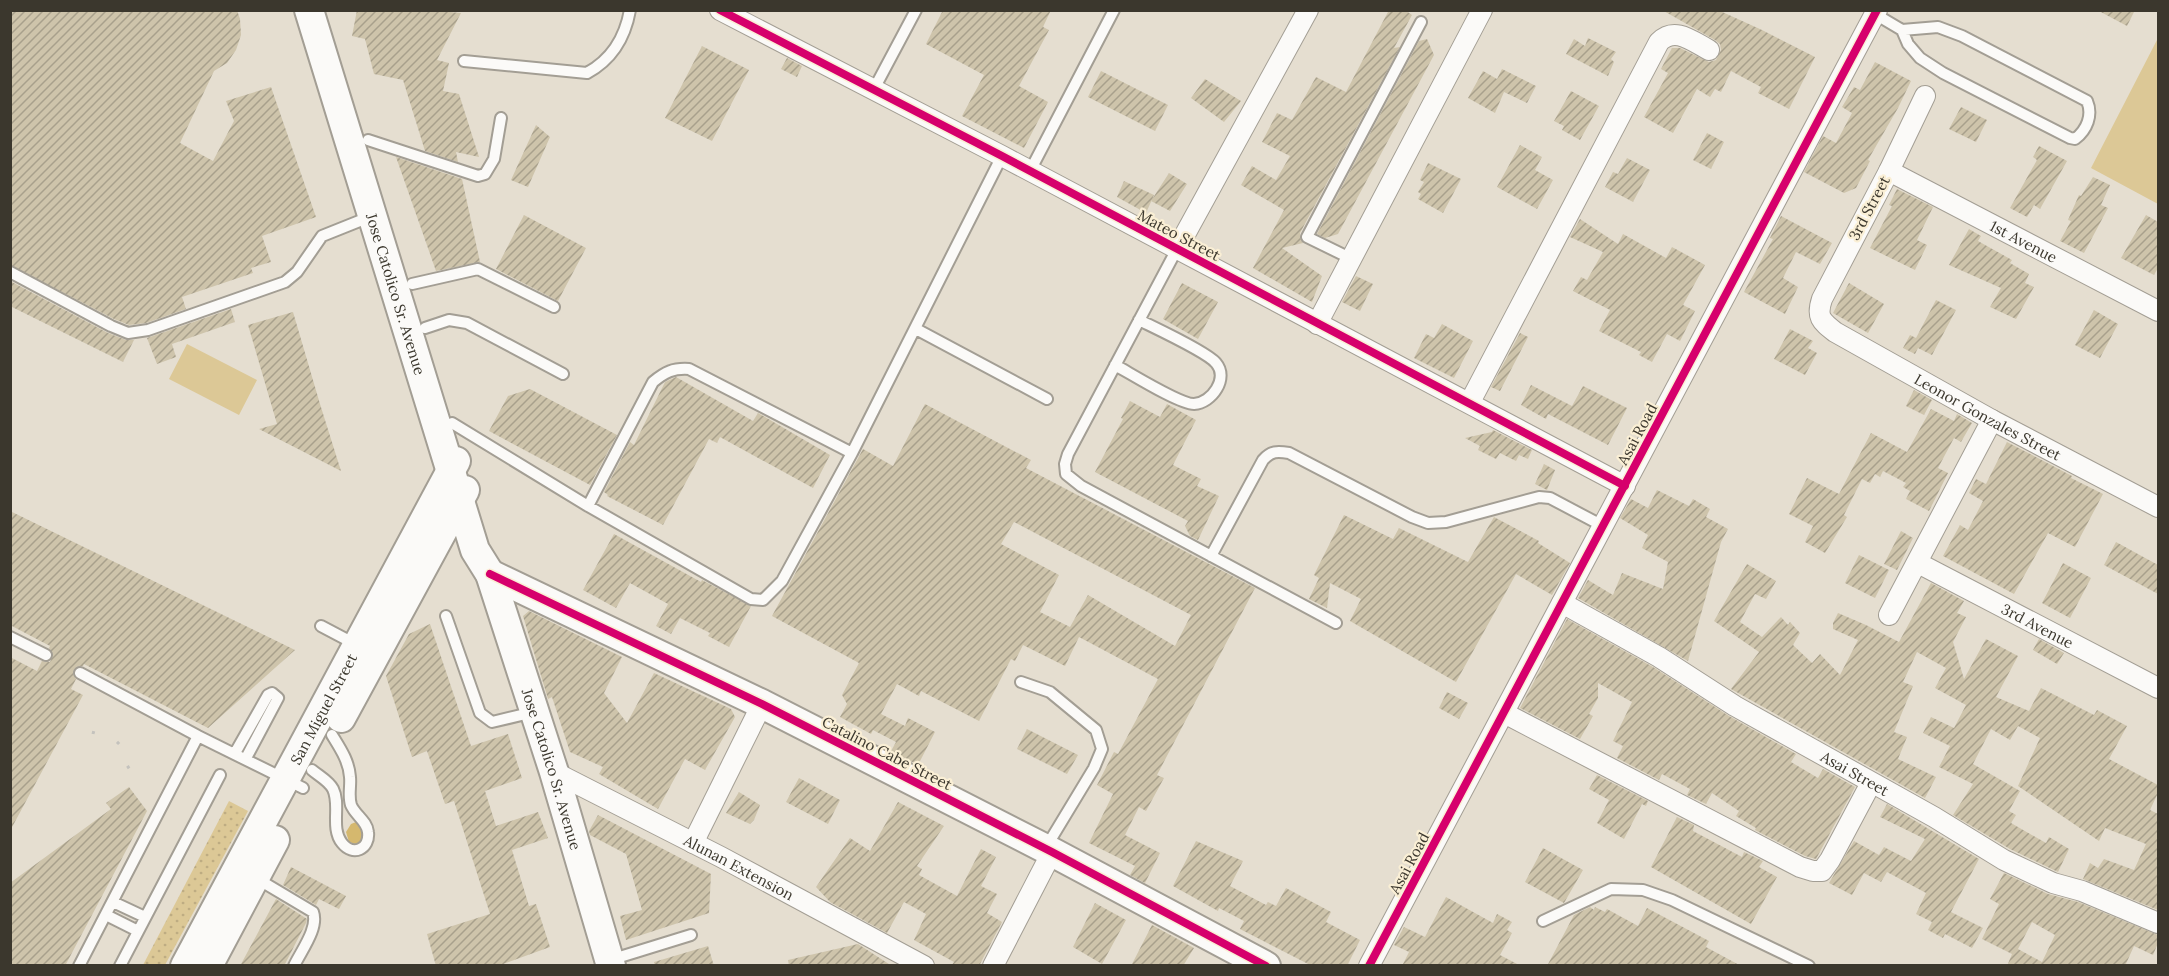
<svg xmlns="http://www.w3.org/2000/svg" width="2169" height="976" viewBox="0 0 2169 976" font-family="Lora,serif">
<defs>
<pattern id="garden-dots" width="8" height="8" patternUnits="userSpaceOnUse" patternTransform="scale(1.5)"><rect width="8" height="8" fill="#dcc896"/><path d="M2 2h.1M6 6h.1" fill="none" stroke="#beac82" stroke-width="1.8" stroke-linecap="round"/></pattern>
<pattern id="building-hatch" width="6" height="6" patternUnits="userSpaceOnUse" patternTransform="scale(1.5)"><rect width="6" height="6" fill="#cec4ab"/><path d="M-1 1l2-2M0 6l6-6M5 7l2-2" fill="none" stroke="#a8a08c"/></pattern>
</defs>
<rect width="100%" height="100%" fill="#e5ded0"/>
<!-- grass -->
<path fill="#dcc896" d="M2158,38V204L2091,168Z
M187,344L257,380L239,415L169,379Z"/>
<!-- garden -->
<path fill="url(#garden-dots)" d="M229,801L248,811L165,965H143Z"/>
<!-- water -->
<path fill="#d5b86e" d="M356,822L362,823L369,836L358,845L349,842L346,832L351,824Z"/>
<!-- building -->
<path fill="url(#building-hatch)" fill-rule="evenodd" d="M10,10H237L240,19L241,35L236,50L227,63L214,71L180,143L213,161L234,121L226,101L271,87L316,217L262,236L271,262L251,268L253,273L182,297L186,309L146,323L129,325L114,319L10,265Z
M357,10H429L461,13L437,60L449,63L443,91L459,94L479,157L456,152L458,162L425,151L403,80L374,74L365,39L352,36Z
M943,10H1051L1043,27L1049,30L1019,86L1048,102L1024,148L962,116L984,75L926,44Z
M1389,10H1405L1412,15L1394,48L1400,47L1300,233V238L1303,243L1282,248L1322,276L1312,302L1253,268L1284,210L1241,185L1252,166L1276,180L1290,156L1262,142L1277,113L1292,120L1316,77L1346,92Z
M1662,10H1718L1762,30L1815,57L1789,109L1758,93L1761,87L1731,71L1721,92L1715,89L1710,97L1697,89L1673,133L1644,117L1668,73L1661,69L1672,48H1680L1709,62L1716,60L1721,50L1720,44L1715,40Z
M2097,10H2135L2127,26Z
M1588,38L1616,52L1611,59L1614,62L1608,76L1566,54L1574,39L1585,46Z
M1427,39L1434,55L1338,234L1325,238L1317,234L1419,41Z
M702,46L749,70L712,141L665,118Z
M787,58L802,66L797,77L781,69Z
M1875,62L1911,81L1898,108L1868,160L1870,161L1856,188L1844,193L1804,172L1823,136L1836,143L1852,113L1842,107L1854,87L1860,90Z
M1502,69L1536,86L1527,103L1504,92L1495,113L1468,98L1483,71L1497,79Z
M1101,71L1168,105L1155,131L1088,97Z
M1205,79L1241,101L1224,122L1191,98Z
M1571,91L1599,106L1580,140L1562,130L1564,126L1554,121Z
M1961,107L1987,120L1976,142L1949,129Z
M536,125L550,137L528,187L511,180Z
M1707,133L1724,142L1711,169L1693,160Z
M1520,145L1542,157L1535,170L1553,180L1537,209L1497,187Z
M2039,146L2067,161L2040,209L2034,205L2027,217L2010,208L2037,160L2033,157Z
M396,157L462,179L480,262L436,271Z
M1627,158L1650,170L1633,202L1605,187L1613,172L1618,174Z
M1428,163L1461,179L1443,213L1418,199L1421,194L1418,192L1424,182L1420,180Z
M1169,173L1187,184L1170,211L1151,201Z
M2093,177L2110,185L2101,205L2108,208L2084,253L2060,241L2071,221L2068,220L2079,195L2081,196Z
M1124,181L1154,195L1146,213L1117,197Z
M1897,189L1933,207L1917,240L1927,245L1915,270L1870,248L1892,206L1889,205Z
M524,215L586,248L558,301L496,269Z
M2146,215L2158,222V268L2154,275L2121,258Z
M1781,216L1832,243L1820,264L1796,252L1783,278L1798,287L1785,314L1744,292L1773,239L1770,238Z
M1580,219L1618,244L1623,234L1666,258L1672,247L1705,265L1683,305L1695,311L1680,341L1667,334L1652,362L1639,355L1641,352L1599,331L1610,310L1573,291L1581,277L1587,280L1603,252L1570,237Z
M1969,229L1981,236L1978,241L2012,260L2010,263L2029,274L2025,283L2034,287L2016,319L1990,307L2001,288L1949,265Z
M1356,276L1373,284L1360,311L1342,302Z
M10,281L108,333L126,340H134L123,362L10,306Z
M1182,283L1218,302L1198,339L1163,319Z
M1849,283L1884,304L1868,333L1833,313Z
M1936,300L1956,310L1932,355L1918,348L1915,354L1903,348L1910,335L1916,338Z
M231,309L235,322L172,344L176,357L157,364L147,338Z
M2094,310L2118,324L2100,358L2075,345Z
M293,312L320,404L341,471L259,429L277,424L248,325Z
M1442,324L1473,341L1454,378L1414,358L1426,334L1434,338Z
M1790,329L1813,341L1808,348L1817,353L1805,375L1774,359Z
M1520,333L1528,337L1500,391L1491,387Z
M676,377L753,421L758,413L830,455L813,488L720,437L717,443L709,439L663,525L607,496L608,495L604,492L630,442L634,445L665,382Z
M1531,385L1572,406L1583,386L1627,408L1608,445L1548,414L1546,419L1521,405Z
M530,389L617,435L590,485L489,431L508,396Z
M1914,390L1932,400L1924,415L1906,406Z
M1130,401L1160,417L1167,404L1196,420L1173,465L1201,479L1197,486L1219,496L1198,540L1190,536L1185,526L1188,521L1095,472L1123,419L1121,418Z
M925,404L1031,460L1026,468L1255,588L1157,775L1164,778L1146,811L1139,807L1125,835L1160,853L1145,883L1130,875L1135,866L1089,843L1113,794L1097,785L1114,752L1118,754L1158,679L1079,637L1065,666L1023,645L1015,661L1011,659L979,721L921,691L919,696L897,684L881,714L905,726L908,718L935,732L918,765L891,751L896,742L873,730L871,734L840,717L847,704L842,695L859,663L772,616L863,449L893,466ZM1014,522L1191,615L1175,646L1088,595L1070,627L1040,612L1059,575L1001,544Z
M1931,409L1954,421L1957,414L1972,423L1961,442L1954,438L1938,468L1948,473L1929,511L1906,499L1910,491L1903,487L1906,483L1883,471L1880,477L1875,474L1870,483L1862,479L1844,515L1847,517L1825,553L1805,542L1813,526L1789,514L1807,478L1839,494L1871,433L1907,452Z
M1493,430L1532,450L1528,459L1519,455L1516,461L1500,453L1496,459L1478,450L1480,446L1465,438L1492,432Z
M2007,442L2072,476L2071,478L2103,494L2075,547L2048,533L2014,594L1943,556L1960,525L1968,530L1983,501L1969,493L1976,479L1986,484Z
M1544,464L1555,470L1547,490L1535,484Z
M1657,490L1689,506L1693,499L1710,509L1706,517L1728,529L1721,542L1688,661L1578,598L1588,580L1613,595L1622,573L1663,589L1668,562L1642,548L1648,535L1620,518L1631,499L1648,508Z
M10,511L295,650L208,728L84,664L83,666L76,667L73,674L76,679L71,689L83,695L10,831V657L37,671L42,661L50,662L53,655L49,648L50,646L10,625Z
M1344,515L1393,539L1399,528L1468,562L1494,517L1539,541L1538,543L1570,563L1552,595L1516,574L1456,682L1350,621L1361,599L1330,583L1327,608L1309,599L1319,578L1314,575Z
M1901,531L1913,538L1897,570L1884,564Z
M614,534L701,582L702,580L751,606L729,647L708,636L710,633L680,618L671,634L656,626L668,604L630,583L616,608L583,590Z
M2116,542L2158,565V594L2104,565Z
M1859,555L1889,570L1875,598L1845,583Z
M2063,563L2091,578L2070,618L2042,603Z
M1747,564L1776,581L1766,599L1755,594L1740,622L1762,637L1781,617L1788,625L1790,622L1800,633L1793,645L1812,663L1820,654L1840,675L1858,640L1833,629V623L1838,613L1866,625L1899,642L1931,583L1964,601L1957,613L1966,617L1953,642L1964,679L1986,639L2018,656L1996,697L2029,711L2041,688L2094,715L2097,710L2127,726L2109,759L2158,785V793L2150,810L2158,814V910L2083,879L2090,863L2098,868L2104,859L2134,870L2146,844L2105,828L2099,841L2018,786L2040,738L2018,726L2010,740L1991,729L1973,764L2020,791L2009,811L2016,815L2011,823L2046,843L2049,837L2069,849L2058,872L2010,849L1953,815L1973,784L1939,767L1950,746L1923,733L1931,717L1954,728L1966,705L1935,688L1946,668L1917,652L1903,682L1913,686L1894,732L1907,737L1898,759L1936,777L1925,798L1731,689L1759,652L1714,621Z
M529,611L622,657L604,693L627,723L654,673L731,709L735,717L705,770L685,759L658,809L599,774L603,767L570,752L552,697L548,699L523,616Z
M1567,619L1653,667L1729,716L1796,754L1791,762L1818,778L1823,769L1855,787L1816,859L1805,856L1755,830L1756,828L1736,816L1739,811L1712,793L1706,804L1687,795L1690,789L1662,774L1659,780L1617,758L1623,746L1613,741L1632,702L1598,683V698L1589,714L1593,716L1580,739L1520,708Z
M430,624L471,746L508,734L522,778L485,791L496,826L538,812L548,838L512,850L529,906L536,904L550,947L498,966H436L427,934L490,914L454,801L445,804L427,751L412,757L386,676L409,634Z
M2039,639L2064,653L2057,664L2033,650Z
M1447,692L1468,703L1459,719L1439,708Z
M1027,729L1078,755L1067,774L1017,749Z
M1597,775L1648,801L1646,806L1642,804L1624,839L1597,823L1609,800L1589,789Z
M799,778L840,800L828,824L786,802Z
M129,787L147,811L65,966H10V883L111,809L106,803Z
M739,792L760,805L754,820L750,824L726,813Z
M898,802L944,826L917,866L922,869L919,875L957,896L981,849L996,857L981,886L997,894L987,913L1002,922L979,966H951L954,962L914,940L926,914L904,902L887,933L830,902L816,887L850,838L870,851Z
M1887,804L1979,859L1951,912L1983,928L1972,948L1945,934L1943,938L1928,930L1932,922L1916,914L1926,893L1887,872L1881,882L1864,873L1852,895L1829,883L1854,841L1879,855L1884,847L1911,861L1925,839L1880,817Z
M598,815L711,874L709,913L626,940L620,916L642,910L626,854L590,835L589,831Z
M1677,817L1694,825L1693,831L1742,857L1744,852L1763,861L1759,867L1777,877L1751,924L1651,867Z
M1196,841L1243,861L1230,886L1266,905L1268,902L1276,906L1286,888L1331,912L1326,922L1360,940L1347,966H1312L1240,929L1244,921L1219,908L1218,911L1173,886Z
M1543,848L1583,870L1564,903L1525,882Z
M291,867L346,896L339,909L319,899L316,905L283,885Z
M2004,873L2048,894L2078,902L2158,935V943L2153,955L2134,946L2125,966H2007L2012,954L1982,939L1999,904L1990,899ZM2032,922L2055,935L2042,962L2018,949Z
M1446,897L1493,923L1497,914L1512,922L1507,930L1512,933L1500,955L1521,966H1402L1409,952L1394,945L1404,927L1425,937Z
M276,899L307,919L306,923L284,966H240Z
M1095,903L1126,920L1102,964L1073,947Z
M1590,907L1594,910L1595,907L1605,912L1607,909L1638,926L1647,908L1709,941L1706,947L1741,966H1547L1574,915Z
M1152,925L1194,948L1183,966H1131Z
M858,944L892,966H789L788,960Z
M708,946L714,966H655L654,962Z"/>
<g fill="none" stroke-linecap="round" stroke-linejoin="round">
<!-- lane casing -->
<g stroke="#a39e94" stroke-width="14">
<path id="lane" d="M1875,14L1902,30L1908,44L1920,58L1943,73L2070,138L2075,139C2087,130 2093,115 2087,101L1962,36L1938,27L1902,30
M464,61L587,73C611,60 625,38 630,10
M874,89L916,10
M368,140L478,176L485,174L494,159L501,118
M1030,171L1114,10
M1177,249L1068,454L1065,464L1066,474L1081,486L1336,623
M1352,259L1307,237L1421,22
M10,272L111,326L128,333L148,330L285,282L297,272L322,236L372,216
M412,284L478,269L554,307
M425,328L449,320L467,323L563,374
M916,329L1047,399
M1115,365C1130,373 1179,404 1194,404C1212,403 1229,378 1216,363C1207,352 1155,328 1139,320
M452,423L588,506L751,599L763,600L782,581L852,453L1002,156
M588,506L653,382C665,372 673,368 689,369L852,453
M1211,556L1263,460C1271,451 1277,451 1289,453L1412,517L1428,523L1446,522L1539,497L1550,498L1603,526
M446,616L480,713L492,722L534,712
M321,626L357,645
M10,637L46,655
M80,673L198,736L303,788
M1021,682L1050,692L1096,730L1102,749L1094,768L1045,849
M235,753L268,695L272,693L278,698L246,758
M312,770C319,776 329,781 333,789C341,805 330,828 342,843C353,857 370,849 368,832C367,821 355,815 351,805C348,796 351,786 350,777C349,761 340,748 332,735
M256,878L313,912C319,928 301,951 294,966
M113,902L145,917
M106,915L138,931
M1543,921L1611,889L1643,890L1672,900L1809,966
M610,960L691,935
M79,966L198,736
M120,966L220,775"/>
</g>
<!-- street casing -->
<g stroke="#a39e94" stroke-width="22">
<g id="street">
<path d="M720,10L1002,156L1625,486"/>
<path id="s1" d="M1925,96L1889,171L1822,299C1816,317 1821,321 1835,332L1992,420L2158,507"/>
<path id="s2" d="M1889,171L2158,311"/>
<path d="M1177,249L1308,10"/>
<path d="M1317,324L1482,10"/>
<path d="M1470,402L1659,42C1675,26 1692,41 1709,50"/>
<path id="s3" d="M1918,563L2158,688"/>
<path id="s4" d="M1562,603L1659,657L1735,706L1934,817L2004,860L2053,883L2082,891L2158,923"/>
<path d="M1889,615L1992,420"/>
<path d="M1504,713L1800,867L1813,871H1822L1830,860L1871,783"/>
<path id="s5" d="M554,772L721,857L924,966"/>
<path d="M693,843L762,704"/>
<path d="M993,966L1052,852"/>
<path d="M1369,966L1877,10"/>
</g>
</g>
<!-- secondary casing -->
<g stroke="#a39e94" stroke-width="32">
<g id="secondary">
<path id="s6" d="M309,10L475,550L490,574L554,772L611,966"/>
<path d="M490,574L762,704L1052,852L1266,966"/>
<path d="M341,718L465,490"/>
<path id="s7" d="M185,966L456,461"/>
<path d="M208,966L275,840"/>
</g>
</g>
<!-- path -->
<path stroke="#c4c2bd" stroke-width="3" stroke-dasharray="3 3" stroke-linecap="butt" d="M93,734L94,730
M117,744L120,741
M127,768L130,766"/>
<!-- lane -->
<use href="#lane" stroke="#fbfaf8" stroke-width="10"/>
<!-- street -->
<use href="#street" stroke="#fbfaf8" stroke-width="20"/>
<!-- secondary -->
<use href="#secondary" stroke="#fbfaf8" stroke-width="28"/>
<!-- cycleway casing -->
<g stroke="#faefd5" stroke-width="11">
<path id="cycleway" d="M720,10L1002,156L1625,486
M490,574L762,704L1052,852L1266,966
M1369,966L1877,10"/>
</g>
<!-- cycleway -->
<use href="#cycleway" stroke="#d6006c" stroke-width="8"/>
</g>
<g text-anchor="middle" dominant-baseline="central" stroke-width="4.5" stroke-linejoin="round" paint-order="stroke">
<!-- street labels -->
<g font-size="15" fill="#3b372d" stroke="#faefd5">
<text transform="translate(1869 208) rotate(-62)">3rd Street</text>
<text transform="translate(1179 235) rotate(28)">Mateo Street</text>
<text stroke="none"><textPath href="#s2" startOffset="152">1st Avenue</textPath></text>
<text stroke="none"><textPath href="#s6" startOffset="297">Jose Catolico Sr. Avenue</textPath></text>
<text stroke="none"><textPath href="#s1" startOffset="442">Leonor Gonzales Street</textPath></text>
<text transform="translate(1637 434) rotate(-62)">Asai Road</text>
<text stroke="none"><textPath href="#s3" startOffset="135">3rd Avenue</textPath></text>
<text stroke="none"><textPath href="#s7" startOffset="292">San Miguel Street</textPath></text>
<text transform="translate(887 753) rotate(27)">Catalino Cabe Street</text>
<text stroke="none"><textPath href="#s6" startOffset="798">Jose Catolico Sr. Avenue</textPath></text>
<text stroke="none"><textPath href="#s4" startOffset="339">Asai Street</textPath></text>
<text transform="translate(1409 863) rotate(-62)">Asai Road</text>
<text stroke="none"><textPath href="#s5" startOffset="208">Alunan Extension</textPath></text>
</g>
</g>
<!-- border -->
<rect width="2169" height="976" fill="none" stroke="#3b372d" stroke-width="24"/>
</svg>
